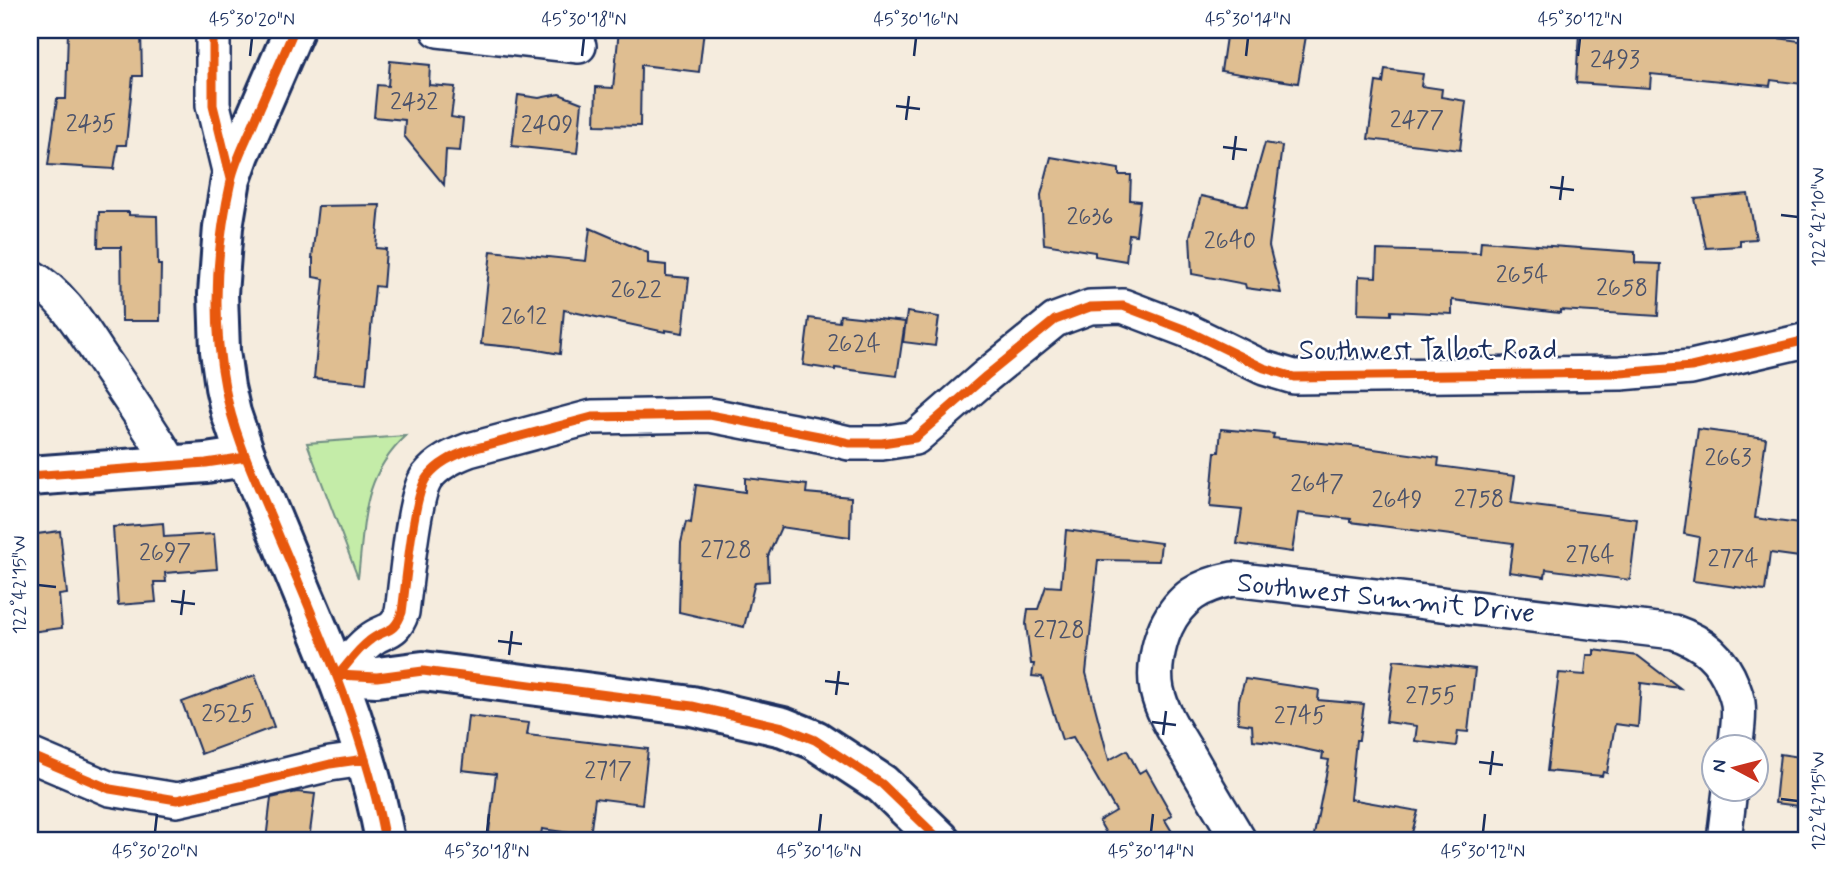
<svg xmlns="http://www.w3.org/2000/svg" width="1837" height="870" viewBox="0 0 1837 870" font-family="Mynerve,sans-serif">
<rect width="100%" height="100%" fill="#f5ecde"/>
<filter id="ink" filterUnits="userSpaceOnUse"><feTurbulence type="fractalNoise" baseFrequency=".0143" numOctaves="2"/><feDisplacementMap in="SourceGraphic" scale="14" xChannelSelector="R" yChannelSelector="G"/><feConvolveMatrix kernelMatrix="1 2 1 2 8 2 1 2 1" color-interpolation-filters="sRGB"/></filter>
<g filter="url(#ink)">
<!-- park -->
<path fill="#c4eca8" stroke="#708e83" stroke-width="2" d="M406,436C361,478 365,521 358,578L307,443Z"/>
<!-- building -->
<path fill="#dfbe91" stroke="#1b2f5e" stroke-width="2" d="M68,30H141L142,76H133L126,145H118L114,169L48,165L57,99H66Z
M619,30H704L699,72L641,65L640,126L595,125L596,87L613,88Z
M1227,30H1307L1298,83L1221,71Z
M1671,30L1756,35L1807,42L1802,84L1771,80L1770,86L1651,74L1650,88L1576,83L1579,33L1670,38Z
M390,61L430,65L429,85L455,87L451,117L463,119L460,151L446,150L444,185L404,136L405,120L374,117L377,85L388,86Z
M1385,69L1423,74L1421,86L1442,89L1441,97L1466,101L1460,150L1368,139L1376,82L1383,83Z
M559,94L582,103L577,153L512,146L518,95L539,98Z
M1265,143L1282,146L1269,246L1281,293L1246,288L1245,284L1192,274L1190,236L1201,196L1247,206Z
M1051,157L1119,169V175H1131L1130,200L1140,201L1136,235L1129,234L1126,261L1095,256V252L1044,244L1041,195Z
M1748,194L1756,239L1740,240V246L1706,248L1695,199Z
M380,205L376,248L386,249L383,287L375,286L366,383L314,378L324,279L313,277V258H312L318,206Z
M99,212H129V215L157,216L158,265H161L160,321H122L121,247H98Z
M590,228L648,253V263L666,265V276L689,278L683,333L665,330V332L564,310L560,354L532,349L481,344L491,251L586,261Z
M1481,241L1635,252V263L1661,264L1658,316L1560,310V313L1452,300V314L1391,311V315L1358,314L1359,276L1376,277L1377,250L1480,253Z
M907,312L939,317L935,346L903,342Z
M840,315L905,322L897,376L835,368V370L803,365L809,318L839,322Z
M1221,429L1274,434L1273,438L1352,446L1439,458L1438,466L1515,476L1511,503L1637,519L1630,580L1546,569L1545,577L1509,572L1513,543L1351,522V519L1298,513L1292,552L1237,544L1242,510L1210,507L1215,452H1219Z
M1698,429L1766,438L1755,518L1807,525V558L1770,553L1765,591L1693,581L1699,537L1684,534Z
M745,478L807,485L806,493L851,497L850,537L781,527L768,556L769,581L755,582L744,627L679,612L681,543L686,522L691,523L696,485L745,492Z
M163,523L164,537L214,534L217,569L165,573L166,582H154L156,602L118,605L113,527Z
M1066,530L1161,543L1159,561L1098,560L1086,673L1109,760L1127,750L1139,773L1146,769L1172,815L1165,820L1177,840H1110L1099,821L1116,811L1073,737L1062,740L1042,677L1032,676L1034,664H1031L1026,624L1028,609H1038L1046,586L1061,587Z
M60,531L67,594L59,595L62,628L30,632V535Z
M1594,650L1638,656L1680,688L1641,683L1638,727L1615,724L1607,773L1603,772L1602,776L1547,771L1559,673L1585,675L1587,655H1594Z
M1394,660L1475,669L1468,732L1458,731L1456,746L1415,741L1417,726L1386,722Z
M255,675L274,727L201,754L182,702Z
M1245,679L1319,690L1318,700L1364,704L1359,740H1356L1350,799L1418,811L1410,840H1313L1329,760L1322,759L1323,753L1272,742L1253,740L1252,725L1238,723L1239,700Z
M468,716L529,723L527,735L648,749L642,804L595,798L590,836L542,829L540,840H488L496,774L462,770Z
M1780,754L1807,758V807L1775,803Z
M297,792L315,794L309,840H266L271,798Z"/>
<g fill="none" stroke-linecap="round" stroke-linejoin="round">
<!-- minor casing -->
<g stroke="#1b2f5e" stroke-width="38">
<path id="minor" d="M213,30V105L231,179
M438,30L579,46
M30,276C62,294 81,327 101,357C126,393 150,429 173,466
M338,675C348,664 357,650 369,641C384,628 394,636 402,612C406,585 413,495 427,477C438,463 453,456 469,450L592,417L710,415L819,436L849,443H882L915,438L986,376L1055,320L1090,307L1123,306L1186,330L1264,368L1294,377L1621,373L1691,367L1807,340
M30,755L110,789L177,800L253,783L330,764L365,759
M1239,840C1222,812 1206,785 1190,757C1177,735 1162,714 1157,690C1153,670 1158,645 1166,627C1180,597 1201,585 1233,579L1674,632C1703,642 1722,658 1733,687C1735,692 1737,698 1738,703C1740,718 1737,733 1735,748
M1724,840L1730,790"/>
</g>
<!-- tertiary casing -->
<g stroke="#1b2f5e" stroke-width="44">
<path id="tertiary" d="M246,457L231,413L225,387L220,351L218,294L223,227L231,179L240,154L294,30
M338,675L377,677L423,671L692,706L783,727L815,740L882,784L940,840"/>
</g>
<!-- secondary casing -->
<g stroke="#1b2f5e" stroke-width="44">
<path id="secondary" d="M30,476L206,463L246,457C266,503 285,550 304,596C338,675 369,755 385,840"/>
</g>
<!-- minor -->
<use href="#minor" stroke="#fff" stroke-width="33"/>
<!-- tertiary -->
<use href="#tertiary" stroke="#fff" stroke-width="38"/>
<!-- secondary -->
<use href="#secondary" stroke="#fff" stroke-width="38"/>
<!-- cycleway casing -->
<g stroke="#fff" stroke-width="13">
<path id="cycleway" d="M213,30V105L231,179
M294,30C281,61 267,91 254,122C246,141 235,161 231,181C216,248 212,320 225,387C234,438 259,487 279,536C321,635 365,734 385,840
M30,476L206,463L246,457
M338,675C348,664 357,650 369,641C384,628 394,636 402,612C406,585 413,495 427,477C438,463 453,456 469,450L592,417L710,415L819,436L849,443H882L915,438L986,376L1055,320L1090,307L1123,306L1186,330L1264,368L1294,377L1621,373L1691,367L1807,340
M338,675L377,677L423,671L692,706L783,727L815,740L882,784L940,840
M30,755L110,789L177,800L253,783L330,764L365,759"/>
</g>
<!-- cycleway -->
<use href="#cycleway" stroke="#e8590c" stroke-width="9"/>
</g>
</g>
<!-- ticks -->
<path fill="none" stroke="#1b2f5e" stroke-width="2.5" d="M250,56L252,38M582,56L584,38M914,56L916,38M1246,56L1248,38M1578,56L1580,38M896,106L920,109M906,120L909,96M1223,147L1247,150M1233,160L1236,136M1550,187L1574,190M1560,200L1563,176M1781,215L1798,217M38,585L56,587M171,601L195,604M181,615L184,590M498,641L522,644M509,655L512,631M825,681L849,684M836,695L839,671M1152,722L1176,725M1163,735L1166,711M1479,762L1503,765M1490,775L1493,751M1781,799L1798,801M155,832L157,814M487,832L489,814M819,832L821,814M1151,832L1153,814M1483,832L1485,814"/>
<g text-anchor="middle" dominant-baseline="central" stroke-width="5" stroke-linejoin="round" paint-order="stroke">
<!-- number labels -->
<g font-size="24" fill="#4c536b">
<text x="1615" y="60">2493</text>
<text x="414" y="102">2432</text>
<text x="1417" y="120">2477</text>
<text x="91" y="124">2435</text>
<text x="547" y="125">2409</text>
<text x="1090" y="217">2636</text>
<text x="1230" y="241">2640</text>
<text x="1522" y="275">2654</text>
<text x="1622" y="288">2658</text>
<text x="636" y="290">2622</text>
<text x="524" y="317">2612</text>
<text x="854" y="344">2624</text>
<text x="1728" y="458">2663</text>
<text x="1317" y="484">2647</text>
<text x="1479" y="499">2758</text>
<text x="1397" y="500">2649</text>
<text x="726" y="550">2728</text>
<text x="165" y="553">2697</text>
<text x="1590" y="555">2764</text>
<text x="1733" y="559">2774</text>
<text x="1059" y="630">2728</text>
<text x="1431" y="696">2755</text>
<text x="228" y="714">2525</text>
<text x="1300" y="716">2745</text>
<text x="608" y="771">2717</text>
</g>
<!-- street labels -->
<g font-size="28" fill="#1b2f5e" stroke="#fff">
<text x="1428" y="351">Southwest Talbot Road</text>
<text transform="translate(1386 599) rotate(6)">Southwest Summit Drive</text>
</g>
</g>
<!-- margin -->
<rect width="1837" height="870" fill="none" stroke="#fff" stroke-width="77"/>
<!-- north arrow -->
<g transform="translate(1735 768) rotate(277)"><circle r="33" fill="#ffffff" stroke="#a4acbf" stroke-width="2"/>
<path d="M0-5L12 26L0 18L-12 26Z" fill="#c8321e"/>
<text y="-10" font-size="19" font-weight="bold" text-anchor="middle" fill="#1b2f5e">N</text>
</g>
<rect x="38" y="38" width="1760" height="794" fill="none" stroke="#1b2f5e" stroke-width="2.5"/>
<g font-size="18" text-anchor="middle" fill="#1b2f5e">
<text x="252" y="25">45°30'20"N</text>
<text x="584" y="25">45°30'18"N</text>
<text x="916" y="25">45°30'16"N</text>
<text x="1248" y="25">45°30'14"N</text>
<text x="1580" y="25">45°30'12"N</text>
<text transform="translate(1818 217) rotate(-90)" y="6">122°42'10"W</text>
<text transform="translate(19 585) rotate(-90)" y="6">122°42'15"W</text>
<text transform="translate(1818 801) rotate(-90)" y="6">122°42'15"W</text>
<text x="155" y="857">45°30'20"N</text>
<text x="487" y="857">45°30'18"N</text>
<text x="819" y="857">45°30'16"N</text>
<text x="1151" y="857">45°30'14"N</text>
<text x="1483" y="857">45°30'12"N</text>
</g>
</svg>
